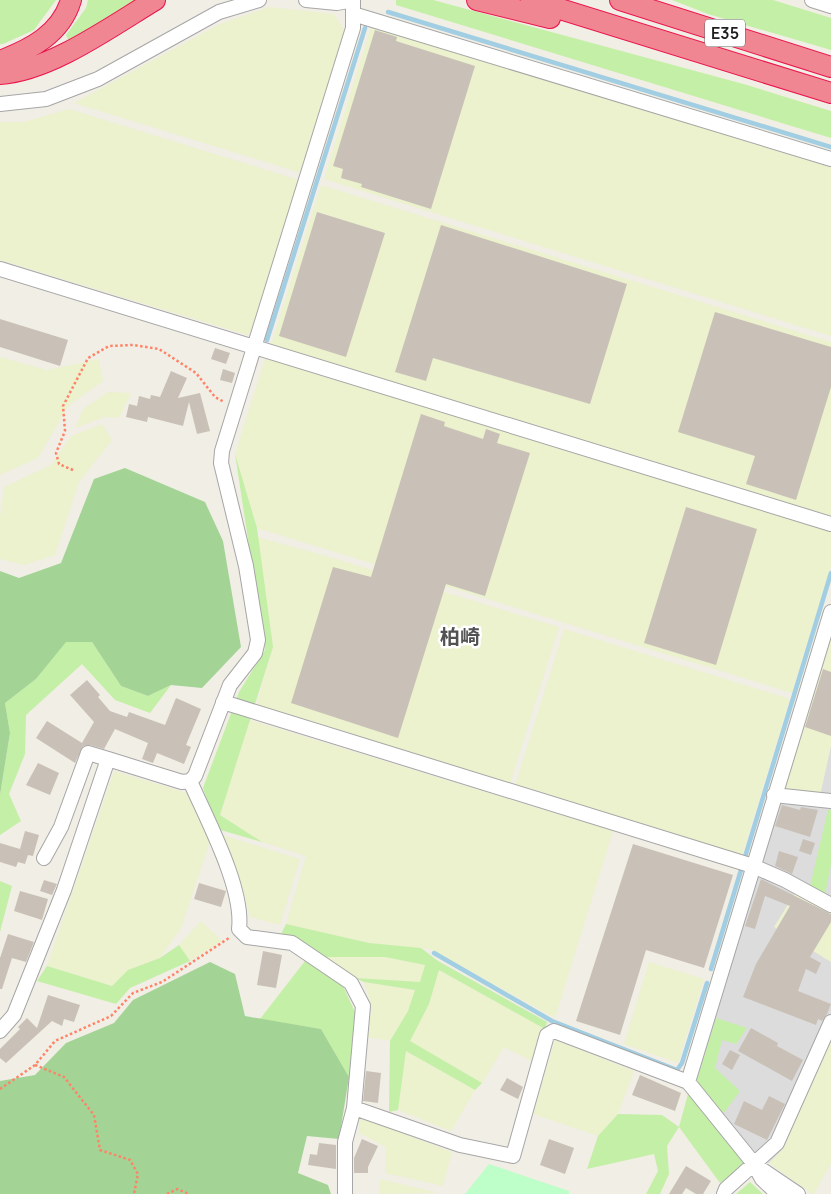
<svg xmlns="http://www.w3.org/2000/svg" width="831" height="1194" viewBox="0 0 831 1194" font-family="Manrope,'Noto Sans JP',sans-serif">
<rect width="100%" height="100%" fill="#f1eee5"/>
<!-- residential -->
<path fill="#dddcdc" d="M831,746V1035L782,1150L769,1163H746L688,1094L695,1086L782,792Z"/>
<!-- farmland -->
<path fill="#ecf1ce" d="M269,7L334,14L345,31L301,173L74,103L220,24Z
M372,24L831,165V336L324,179Z
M69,109L299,180L251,336L0,260V122H24Z
M321,185L831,342V517L271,345Z
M266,356L831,531V566L792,693L257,528L235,454Z
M0,357L47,370L99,359L103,381L68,406L38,458L0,475Z
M108,392L131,393L119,418L105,417L75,428L83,409Z
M102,424L112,440L79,482L55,555L25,565L0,559V516L4,487L51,465L71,436Z
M257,537L330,557L559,627L510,784L256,706L273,647Z
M831,628V746L820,796L782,792Z
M564,629L790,699L742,855L515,786Z
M250,720L613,831L555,1018L430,949L369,943L286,924L306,856L262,842L220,815Z
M114,771L190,794L210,841L181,928L160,958L128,970L112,986L47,966Z
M219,834L300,859L280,925L250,917L240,880Z
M797,890L831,910V962L774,927Z
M201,921L222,941L190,961L179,945Z
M326,957H385L425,965L420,982L355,978Z
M649,962L704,979L678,1063L624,1044Z
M439,970L545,1029L534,1062L504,1047L482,1083L410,1041L429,1004Z
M364,982L415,990L408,1011L390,1041L366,1037L372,1008Z
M831,1035V1163L814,1194H812L769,1163L782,1150Z
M555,1040L634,1071L618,1114L598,1136L533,1114Z
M406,1051L475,1090L451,1131L398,1110Z
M359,1117L452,1152L443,1186L385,1173L386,1147L359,1133Z
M380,1179L438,1193L379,1194Z"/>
<!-- grass -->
<path fill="#c4efa6" d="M0,0H56L34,30L3,44H0Z
M88,0H140L69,42L66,35L86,8Z
M396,0H433L747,85L831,111V138L396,5Z
M672,0H773L831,18V50L708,14Z
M235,454L257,528L273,647L220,815L262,842L217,829L203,788L239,692L265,650Z
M66,641L92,642L121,686L148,696L171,685L150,713L115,700L82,664L26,715L25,754L9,794L21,821L0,835V795L10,733L5,703L36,679Z
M828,810H831V865L825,894L810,886Z
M0,881L12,886L0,932Z
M286,924L369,943L421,948L438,961L547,1022L545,1029L439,970L429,1004L410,1041L482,1083L475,1090L406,1051L398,1110L389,1112L390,1041L408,1011L415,990L364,982L355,978L420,982L425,965L385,957H326L281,934Z
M179,945L190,961L130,988L116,1004L37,981L47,966L112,986L128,970L160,958Z
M305,961L343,986L355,1012L349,1077L321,1029L260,1019Z
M716,1018L747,1028L736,1044L722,1040L715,1068L740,1091L723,1114L695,1086Z
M688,1094L746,1163L720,1183L679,1127L667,1146L669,1174L660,1194H646L658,1171L654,1154L587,1169L598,1136L618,1114L662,1115L679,1127Z
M750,1182L763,1194H736Z"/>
<!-- forest -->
<path fill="#a3d496" d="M125,468L205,502L223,541L241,647L202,688L171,685L148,696L121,686L92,642H66L36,679L5,703L10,733L0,795V571L19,578L61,563L94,479Z
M210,962L235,974L245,1016L321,1029L349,1077L339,1139L307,1136L298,1173L328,1185L331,1194H0V1081L35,1075L66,1043L114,1023L133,1000Z"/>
<!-- park -->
<path fill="#befec8" d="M489,1164L569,1191V1194H465Z"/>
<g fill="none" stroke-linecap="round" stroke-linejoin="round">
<!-- stream -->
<path stroke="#a1cee2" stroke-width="4.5" d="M388,12L831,147
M267,340L365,28
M745,857L831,573
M434,953L552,1021L677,1070L682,1063L707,983
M711,969L741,870"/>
</g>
<!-- building -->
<path fill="#c9c1b7" d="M375,30L397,37L396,41L475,66L431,209L361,187L362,184L341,178L343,169L333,166Z
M317,212L385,233L346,357L279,336Z
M441,225L627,284L590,404L433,358L426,381L395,372Z
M715,312L831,347V387L796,500L746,484L755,456L678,432Z
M0,319L68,340L60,366L0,347Z
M215,348L230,353L226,364L211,359Z
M223,369L235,373L232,383L220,380Z
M171,371L187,378L178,398L200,393L210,431L197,434L189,402L183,426L148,417L147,422L126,417L129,404L137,406L139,396L150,399L151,395L160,397Z
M421,414L445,422L444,426L483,439L486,429L500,434L497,443L530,453L485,596L446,584L398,738L291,703L333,567L371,577Z
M686,507L757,529L716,665L644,643Z
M823,669L831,672V736L805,727Z
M87,680L100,695L98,697L110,711L127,717L129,712L165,725L176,698L201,709L186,745L191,747L184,764L157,753L153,763L142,759L148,743L115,729L104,749L90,745L83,746L75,763L36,738L47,721L82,743L94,722L70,695Z
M38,763L59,773L50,795L26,785Z
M782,805L800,810L801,807L818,810L810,837L775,826Z
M25,831L39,835L33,856L28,855L25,864L18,862L16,867L0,862V843L20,849Z
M803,839L815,843L811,855L799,851Z
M633,844L733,875L704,968L646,950L620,1035L576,1021Z
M779,851L798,857L792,874L775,866Z
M761,879L831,914V922L810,957L821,963L816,974L806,969L798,991L831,1004L827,1014L822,1021L818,1019L816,1025L743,997L756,964L790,906L765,896L755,929L745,926Z
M44,880L57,884L52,895L40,891Z
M199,883L226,891L221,907L194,899Z
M20,891L48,899L42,920L14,911Z
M8,934L34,942L26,962L12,958L2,989H0V958Z
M263,951L282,955L276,988L257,985Z
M48,995L80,1005L74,1022L64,1019L62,1026L52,1021L6,1063L0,1058V1049L20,1029L18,1027L27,1018L37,1028Z
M751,1028L778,1043L777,1046L803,1060L792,1081L738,1051Z
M730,1050L740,1055L732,1070L722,1064Z
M366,1071L381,1073L378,1103L363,1101Z
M640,1075L681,1093L675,1111L632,1095Z
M507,1078L523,1087L518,1099L500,1090Z
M769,1096L785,1104L767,1140L734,1124L744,1101L762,1110Z
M362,1139L378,1146L368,1167V1173H354V1158Z
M549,1139L574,1148L565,1174L540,1165Z
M319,1143L336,1145V1169L308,1165L310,1154L317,1155Z
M686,1166L711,1181L703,1194H696L686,1188L682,1194H669Z"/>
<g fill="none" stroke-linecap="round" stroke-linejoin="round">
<!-- minor casing -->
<g stroke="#a6a6a6" stroke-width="16">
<path id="minor" d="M306,0L337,3L353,0
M812,0L831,6
M353,14L831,159
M0,104L46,99L98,79L219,12L259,0
M0,269L831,524
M223,702L753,866L785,880L831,905
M190,781C207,820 244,888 239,929L247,937L292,943L351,983L363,1006L354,1108L460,1145L513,1156L547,1035L554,1031L688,1082L831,612
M774,795L831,801
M44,858L61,827L88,753L108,759
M0,1031L14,1015L64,890L108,759L182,782L190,781L195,776L230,685L255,653L258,640L246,566L221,463L222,451L353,28V0
M688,1082L755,1165L798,1194
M755,1166L762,1179L778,1194
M345,1194V1142L354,1108
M724,1194L726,1189L777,1143L831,1022"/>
</g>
<!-- highway casing -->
<g stroke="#eb154d" stroke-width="22">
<path id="highway" d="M477,0L550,18
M531,0L831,93
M620,0L831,67
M0,61C31,49 61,34 71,0
M0,74C50,71 112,26 155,0"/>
</g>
<!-- path -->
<path stroke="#ff8367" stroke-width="2.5" stroke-dasharray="2.5 2.5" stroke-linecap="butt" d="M73,470L59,464L56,453L65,431L63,406L88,358L109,346L133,345L159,349L196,373L215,397L224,402
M35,1065L64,1077L94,1115L100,1150L130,1160L138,1174L134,1194
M0,1089L35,1065L55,1041L111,1016L133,993L162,982L229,938
M167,1194L177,1189L189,1194"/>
<!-- minor -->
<use href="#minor" stroke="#fff" stroke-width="14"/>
<!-- highway -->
<use href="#highway" stroke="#ef8691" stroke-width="20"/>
</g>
<g text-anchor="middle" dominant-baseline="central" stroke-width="5" stroke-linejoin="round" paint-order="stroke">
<!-- shield labels -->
<rect fill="#fff" stroke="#626262" stroke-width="1" x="705" y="19.5" width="40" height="27" rx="4"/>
<g font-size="16" font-weight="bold" fill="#1f1f1f">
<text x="725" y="33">E35</text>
</g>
<!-- quarter labels -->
<g font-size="20" font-weight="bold" fill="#525252" stroke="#fff">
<text x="460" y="636">柏崎</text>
</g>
</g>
</svg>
